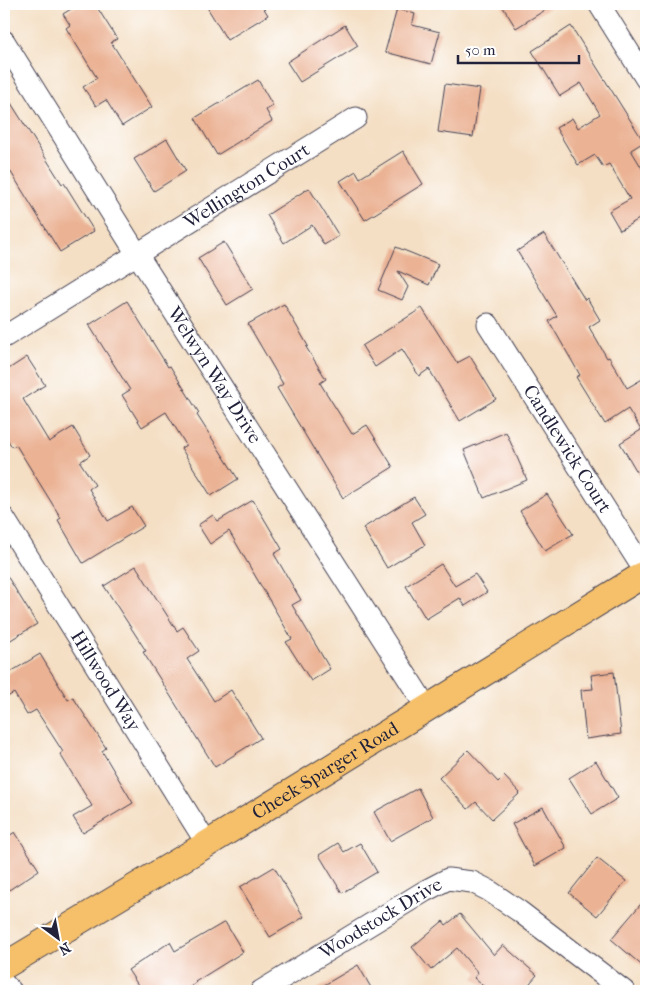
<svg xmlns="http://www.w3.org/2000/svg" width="650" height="995" viewBox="0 0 650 995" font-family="'IM FELL French Canon',serif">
<rect width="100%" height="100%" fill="#fff"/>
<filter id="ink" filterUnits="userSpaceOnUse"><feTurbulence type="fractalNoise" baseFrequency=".02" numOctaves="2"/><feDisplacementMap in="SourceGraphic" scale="10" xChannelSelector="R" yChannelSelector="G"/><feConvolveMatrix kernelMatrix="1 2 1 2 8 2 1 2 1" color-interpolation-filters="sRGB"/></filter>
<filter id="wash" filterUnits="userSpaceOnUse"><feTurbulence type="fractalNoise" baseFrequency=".0096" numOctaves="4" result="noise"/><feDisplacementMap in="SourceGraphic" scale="20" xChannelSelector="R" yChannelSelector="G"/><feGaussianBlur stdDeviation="1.12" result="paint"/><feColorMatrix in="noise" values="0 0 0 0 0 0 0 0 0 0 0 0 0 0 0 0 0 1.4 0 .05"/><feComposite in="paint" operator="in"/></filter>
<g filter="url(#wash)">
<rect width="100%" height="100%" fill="#f4dfc4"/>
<g id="blocks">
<!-- building -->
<path fill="#ebb294" d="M79,4H95L117,39L111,42L152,107L122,126L106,100L96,106L83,87L97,78L66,28L70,25L63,14Z
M205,4H261L268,15L227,40Z
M501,4H555L516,28Z
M397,9L415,14L412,25L440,32L431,64L385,52Z
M345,25L358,46L300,82L287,62Z
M571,26L644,142L631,150L646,175V215L620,230L609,211L630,199L609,164L603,167L595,155L578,165L556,128L572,118L578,128L600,114L581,83L560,96L532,51Z
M258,80L273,106L266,110L272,121L217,155L195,118Z
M445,84L480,89L473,137L438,132Z
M4,92L62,184L64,183L94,231L60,252L4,161Z
M167,139L186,171L154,191L134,159Z
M403,151L423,184L365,220L340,181L356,171L360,178Z
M309,188L339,236L324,245L312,225L284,243L267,215Z
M544,234L585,300L587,298L600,320L589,327L607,358L609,357L627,388L646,377V487L620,443L641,430L628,409L605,424L576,377L580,375L549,321L557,316L517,251Z
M224,242L253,289L227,305L198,258Z
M396,247L438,264L429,285L398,271L408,287L402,300L378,290Z
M127,301L168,367L170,366L199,413L197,415L238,479L211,496L181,448L186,445L166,412L142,427L122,395L130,390L89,325Z
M284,304L308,346L306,347L326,379L320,383L352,434L367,425L393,467L343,498L277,388L283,384L248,324Z
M422,308L457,363L470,356L496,399L460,421L429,369L419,376L402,349L375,367L362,346Z
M27,357L45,385L23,399L49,442L73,427L90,455L80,462L95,485L89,489L108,521L132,507L144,526L83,563L58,520L61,518L16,445L12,447L4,434V390L10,386L4,376V372Z
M506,432L527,480L484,498L464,450Z
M547,494L573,534L545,551L520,511Z
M414,497L425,514L412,522L425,545L387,568L363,528Z
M253,500L282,549L274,554L301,600L292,605L330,669L311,681L286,642L292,639L229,531L210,544L198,525L213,515L218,521Z
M441,564L455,586L475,574L487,592L465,606L460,598L426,619L406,586Z
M136,566L177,631L183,627L199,651L187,659L214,701L231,690L261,738L215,767L143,652L146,651L104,586Z
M4,571L37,624L4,644Z
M40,654L68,700L73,697L106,748L102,751L133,803L83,833L73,817L92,806L60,754L63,752L36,710L27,715L14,693L4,699V676Z
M614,672L621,734L586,739L581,690L593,689L591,675Z
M468,750L498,782L504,776L520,793L492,819L476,802L468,809L439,778Z
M596,761L618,798L592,814L569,778Z
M418,788L433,817L390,841L374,812Z
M543,807L566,848L535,866L512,824Z
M15,832L39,870L9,890L4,882V839Z
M338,843L344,852L360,843L377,872L342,893L319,855Z
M597,858L626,881L597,916L569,893Z
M274,867L304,917L270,937L240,887Z
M646,898V969L611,939Z
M460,914L494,955L503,945L537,975L523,991H489L474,978L478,973L457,948L431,970L412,947L443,921L446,925Z
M225,922L243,952L195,982L196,983L184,991H142L128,970L170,942L175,951Z
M358,965L373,991H314Z"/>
</g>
</g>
<g filter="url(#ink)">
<use href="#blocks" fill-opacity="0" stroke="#423e50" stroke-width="1"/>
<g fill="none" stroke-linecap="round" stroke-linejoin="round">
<!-- minor casing -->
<g stroke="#423e50" stroke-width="23">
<g id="minor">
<path d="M599,4L646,79"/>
<path id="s1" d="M4,41L137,254L427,708"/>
<path id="s2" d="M488,324L646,573"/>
<path id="s3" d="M4,337L356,118"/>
<path id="s4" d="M4,518L207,844"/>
<path d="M4,984L11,991"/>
<path id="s5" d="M261,991L425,891L448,879L472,882L488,890L519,911L624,991"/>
</g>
</g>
<!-- major casing -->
<g stroke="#423e50" stroke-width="28">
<g id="major">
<path id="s6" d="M4,966L207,844L646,573"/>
</g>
</g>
<!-- minor -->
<use href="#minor" stroke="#fff" stroke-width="21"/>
<!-- major -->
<use href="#major" stroke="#f6c06b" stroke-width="26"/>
</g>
</g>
<g text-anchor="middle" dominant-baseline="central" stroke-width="5" stroke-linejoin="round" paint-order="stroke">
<!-- street labels -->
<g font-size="19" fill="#22223b" stroke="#fff">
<text stroke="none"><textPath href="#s3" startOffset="286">Wellington Court</textPath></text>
<text stroke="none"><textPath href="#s1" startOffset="395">Welwyn Way Drive</textPath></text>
<text stroke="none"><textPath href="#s2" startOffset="148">Candlewick Court</textPath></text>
<text stroke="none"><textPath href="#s4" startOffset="192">Hillwood Way</textPath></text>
<text stroke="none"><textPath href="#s6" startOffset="376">Cheek-Sparger Road</textPath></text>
<text stroke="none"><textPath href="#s5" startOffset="140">Woodstock Drive</textPath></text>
</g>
</g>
<!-- margin -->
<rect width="650" height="995" fill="none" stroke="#fff" stroke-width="20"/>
<!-- north arrow -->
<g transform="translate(58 938) rotate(148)" stroke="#ffffff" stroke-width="4" paint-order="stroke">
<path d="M0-4L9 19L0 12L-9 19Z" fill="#22223b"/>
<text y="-8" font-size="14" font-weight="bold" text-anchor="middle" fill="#22223b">N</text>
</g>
<!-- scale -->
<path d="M458 55v8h121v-8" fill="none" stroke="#22223b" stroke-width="2.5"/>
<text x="465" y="55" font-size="15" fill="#22223b" stroke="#ffffff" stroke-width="4" paint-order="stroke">50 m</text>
</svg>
